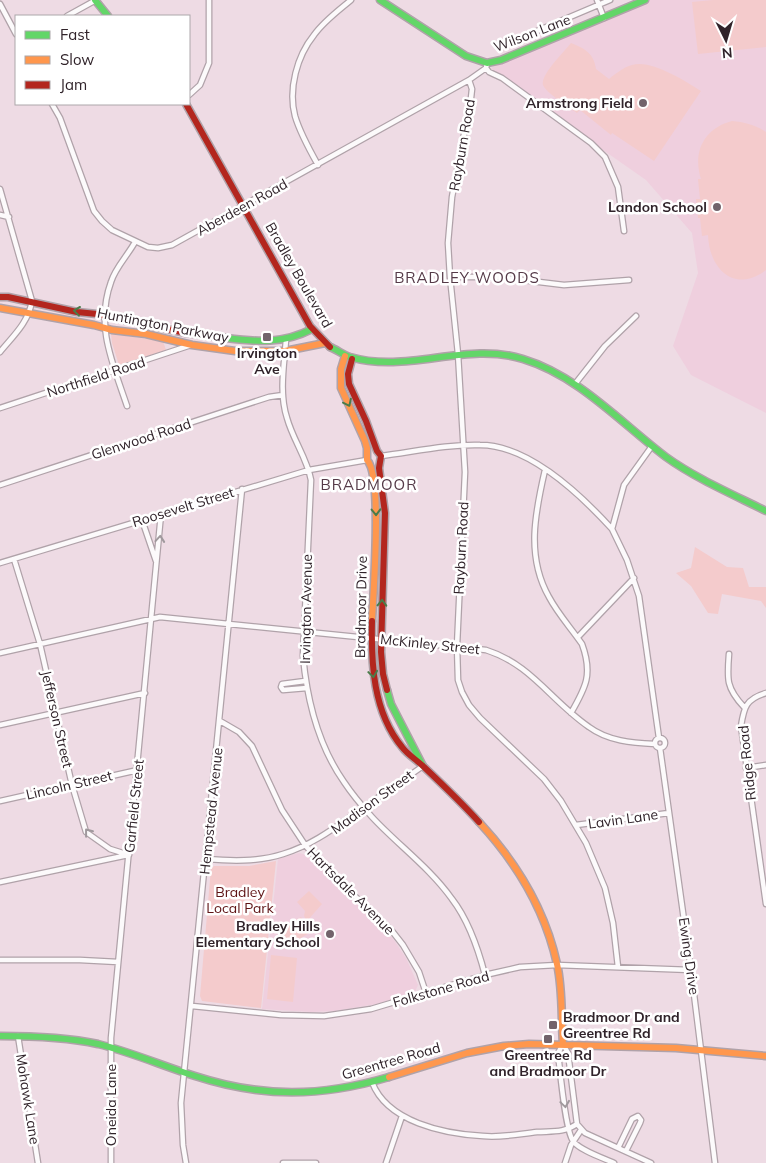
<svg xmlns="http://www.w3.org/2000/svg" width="766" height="1163" viewBox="0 0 766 1163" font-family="Mulish,sans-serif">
<rect width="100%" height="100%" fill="#eedbe4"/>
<!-- built -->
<path fill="#efcfde" d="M645,0H766V413L691,375L673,346L698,273L692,233L646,180L593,143L558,115L492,70L491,68L497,64Z
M299,853L307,855L384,928L394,940L406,958L418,985L415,992L377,1004L334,1011L311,1012L262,1009L278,859Z"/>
<!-- green -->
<path fill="#f4cbcc" d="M713,0H766V47L698,54L692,2Z
M571,43C584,48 594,53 596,69L609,79C615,74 624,67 632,65C651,59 685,81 701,91L654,161L612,133L611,135L580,110L577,113C569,107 546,93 543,85C540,75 565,51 571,43Z
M732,121C745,122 755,125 766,132V270C735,294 709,269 708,235L702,236L700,218H698L696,199H700L698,179H701C692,151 705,128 732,121Z
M111,334L163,341L166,350L119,365L112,343Z
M695,547L727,567L743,568L749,587H766V608L761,601L722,594L718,614L708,613L691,586L676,573L691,568Z
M276,861L261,1008L202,1001L200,996L211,868L214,866H249Z
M309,891L322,904L307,921L304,916L305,911L297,902Z
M301,917L311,932L290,944L280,929Z
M271,955L297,958L293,1002L267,999Z"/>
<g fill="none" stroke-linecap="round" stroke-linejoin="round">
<!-- street casing -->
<g stroke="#b0a2a9" stroke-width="7">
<path id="street" d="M597,0L604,18
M0,4L16,34
M67,16L96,0
M504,45L610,0
M486,68L489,72L502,78L591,143L605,157L618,187L624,231
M469,80L472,89L471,98L452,197L448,243L450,277L458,354L465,472L457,646L458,680L462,692L469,705L480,718L544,779L561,801L586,843L605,888L613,923L618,967
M189,95L200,85L209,63V0
M52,104L60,118L94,211L102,221L112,230L148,247L158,248L172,245L469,80L486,68L487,63
M318,165C309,149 300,133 295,116C288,89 297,56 314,35C324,21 338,11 351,0
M0,189L32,301C28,323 14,335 0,352
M0,215L9,217
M450,277H497L564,285L629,280
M286,340C284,366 279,393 287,418C293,440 307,458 311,480L303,656C307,700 318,745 344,782C352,794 362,806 372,817C398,845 430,868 452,899C469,921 478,948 485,975
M575,384L605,346L636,316
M127,406C113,364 95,326 111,282C115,268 128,255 135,242
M0,408L191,345
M652,446L624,485L612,529L627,560L639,596L659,738
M381,456C413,452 447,444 480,445C529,445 581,495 612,529
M545,470C535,513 526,557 549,597C558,614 571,628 582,644C593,674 586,687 571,713
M0,485L269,397L283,395
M142,520L156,561
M14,559L40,644L72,785L86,832L110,849L129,855
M0,563L309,470L367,460
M578,637L634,578
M0,653L160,617L486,650C531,664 551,701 589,727C608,741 632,743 655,744
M729,654C727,679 726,688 744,707
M305,681L282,684L281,687L283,690L307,688
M766,693C746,699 744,707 741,726L766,904
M220,721L239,732L252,746L282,810L305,845L328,871L392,931L403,945L419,972L426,993
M0,725L145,693
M655 743a5 5 0 1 1 10 0a5 5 0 1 1-10 0Z
M660,748L691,970L715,1163
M746,768L766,765
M0,801L138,770
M576,825L669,813
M206,859C231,861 258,862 283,854C313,845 337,826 363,808C383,794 403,780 423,766
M0,882L128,855
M0,960H80L118,962
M192,1006L281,1015L324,1016L371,1009L485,975L520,967L557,965L691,970
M18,1036L38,1163
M563,1044L568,1053L577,1124L585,1133L651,1163
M563,1044L558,1053C560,1069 565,1130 573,1141C579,1150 603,1158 614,1163
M372,1082C387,1122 444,1134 483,1136C501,1138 519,1134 537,1132C552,1131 564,1133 577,1124
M618,1148L632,1119L638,1116L641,1120L640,1123L626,1151
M111,1163V1038L161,514
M186,1163L183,1145L181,1103L242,489
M283,1163H316
M386,1163L402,1116
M565,1163L571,1145L581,1130"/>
</g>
<!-- fast casing -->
<g stroke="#b0a2a9" stroke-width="9">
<path id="fast" d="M95,0L108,16
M380,0L466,56L487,63L501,60L645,0
M226,338C258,342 283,344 312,329
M330,347C337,350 344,355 350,357C408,374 466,341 523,359C579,376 621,423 666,457C695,478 734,495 766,511
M387,690L391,704L423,766
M0,1036C33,1036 66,1037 98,1044C131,1052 163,1066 195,1076C263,1098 321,1097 389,1077"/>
</g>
<!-- slow casing -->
<g stroke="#b0a2a9" stroke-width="9">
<path id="slow" d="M0,308L94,325L112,330L146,334L192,345L235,351H285L325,343
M345,356L341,369V388L365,441L367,448V460C383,476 373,595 372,621
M479,822C517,863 545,909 557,964C563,990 561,1018 563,1044
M389,1077L467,1053L504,1046L529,1044L676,1048L766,1056"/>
</g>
<!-- jam casing -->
<g stroke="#b0a2a9" stroke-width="9">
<path id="jam" d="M186,104L310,326L330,347
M0,297H8L77,312L97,314L186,333L226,338
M352,359L348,374L349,384L366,421L377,451L381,456L379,468L385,513L381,652L383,674L387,690
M372,621C371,663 373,712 402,747C408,755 417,760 424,767C443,785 462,803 479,822"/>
</g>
<!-- street -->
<use href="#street" stroke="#fcfafb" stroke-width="4.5"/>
<!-- fast -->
<use href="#fast" stroke="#63d668" stroke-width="6"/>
<!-- slow -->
<use href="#slow" stroke="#ff974d" stroke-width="6"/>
<!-- jam -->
<use href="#jam" stroke="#b3261e" stroke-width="6"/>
</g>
<!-- one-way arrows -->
<defs><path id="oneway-chevron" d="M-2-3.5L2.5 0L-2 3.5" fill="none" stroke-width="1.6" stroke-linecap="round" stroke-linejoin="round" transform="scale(1.25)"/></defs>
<g stroke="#4a7c49">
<use href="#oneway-chevron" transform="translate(77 311) rotate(-173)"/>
<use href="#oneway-chevron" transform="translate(348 403) rotate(64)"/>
<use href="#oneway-chevron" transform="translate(376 512) rotate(89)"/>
<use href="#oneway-chevron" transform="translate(382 603) rotate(-88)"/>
<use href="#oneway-chevron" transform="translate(373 674) rotate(82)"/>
</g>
<g stroke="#a0999d">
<use href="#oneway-chevron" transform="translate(160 539) rotate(-85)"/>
<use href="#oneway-chevron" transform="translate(88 832) rotate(-128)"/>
<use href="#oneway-chevron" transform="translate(565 1104) rotate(82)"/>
</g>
<!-- markers -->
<g fill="#72636b" stroke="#fff" stroke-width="2">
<circle cx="643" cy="103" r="5"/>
<circle cx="717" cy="207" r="5"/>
<rect x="262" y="332" width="10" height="10" rx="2.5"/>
<circle cx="330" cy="934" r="5"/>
<rect x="548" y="1020" width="10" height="10" rx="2.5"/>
<rect x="543" y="1034" width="10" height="10" rx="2.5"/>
</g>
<g text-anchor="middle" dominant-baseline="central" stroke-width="5" stroke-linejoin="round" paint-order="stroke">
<!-- street labels -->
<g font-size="14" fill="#30232a" stroke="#fff">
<text transform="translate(532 33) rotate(-21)">Wilson Lane</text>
<text transform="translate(462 145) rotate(-80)">Rayburn Road</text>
<text transform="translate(242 207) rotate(-29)">Aberdeen Road</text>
<text transform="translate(299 275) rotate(60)">Bradley Boulevard</text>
<text transform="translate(163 325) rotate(11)">Huntington Parkway</text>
<text transform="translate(96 377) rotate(-18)">Northfield Road</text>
<text transform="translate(141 439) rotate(-18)">Glenwood Road</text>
<text transform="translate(183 507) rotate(-17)">Roosevelt Street</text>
<text transform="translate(461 548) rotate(-87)">Rayburn Road</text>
<text transform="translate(361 607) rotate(-89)">Bradmoor Drive</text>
<text transform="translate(306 609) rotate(-89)">Irvington Avenue</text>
<text transform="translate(430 644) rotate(6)">McKinley Street</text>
<text transform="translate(57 719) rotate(77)">Jefferson Street</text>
<text transform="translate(747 763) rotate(-96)">Ridge Road</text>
<text transform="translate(69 785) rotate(-13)">Lincoln Street</text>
<text transform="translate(372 802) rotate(-36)">Madison Street</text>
<text transform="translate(134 806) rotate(-84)">Garfield Street</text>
<text transform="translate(211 811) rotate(-84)">Hempstead Avenue</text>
<text transform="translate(623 819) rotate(-8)">Lavin Lane</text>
<text transform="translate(351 891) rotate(45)">Hartsdale Avenue</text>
<text transform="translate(689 956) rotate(82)">Ewing Drive</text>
<text transform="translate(441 989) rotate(-16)">Folkstone Road</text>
<text transform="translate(391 1061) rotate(-16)">Greentree Road</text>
<text transform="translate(28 1099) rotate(81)">Mohawk Lane</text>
<text transform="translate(111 1105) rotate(-90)">Oneida Lane</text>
</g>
<!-- poi labels -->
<g font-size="14" font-weight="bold" fill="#30232a" stroke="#fff" text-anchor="end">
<text x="633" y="103">Armstrong Field</text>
<text x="707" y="207">Landon School</text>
<text x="267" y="353" text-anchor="middle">Irvington<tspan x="267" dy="16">Ave</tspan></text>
<text x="320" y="926">Bradley Hills<tspan x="320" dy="16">Elementary School</tspan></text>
<text x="563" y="1017" text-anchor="start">Bradmoor Dr and<tspan x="563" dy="16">Greentree Rd</tspan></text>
<text x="548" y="1055" text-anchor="middle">Greentree Rd<tspan x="548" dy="16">and Bradmoor Dr</tspan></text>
</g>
<!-- park labels -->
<g font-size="14" fill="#5e1314" stroke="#fff">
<text x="240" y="892">Bradley<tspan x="240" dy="16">Local Park</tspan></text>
</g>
<!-- neighbourhood labels -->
<g font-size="15" letter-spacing="1" fill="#553a48" stroke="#fff">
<text x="467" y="277">BRADLEY WOODS</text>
<text x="369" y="484">BRADMOOR</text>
</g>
</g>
<!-- legend -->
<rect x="15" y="15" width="175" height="90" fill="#ffffff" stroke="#aca7aa"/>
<rect x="25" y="31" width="25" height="8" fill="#63d668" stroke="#aca7aa"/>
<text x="60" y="40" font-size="15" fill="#30232a">Fast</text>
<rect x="25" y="56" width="25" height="8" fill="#ff974d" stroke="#aca7aa"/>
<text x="60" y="65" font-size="15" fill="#30232a">Slow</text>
<rect x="25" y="81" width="25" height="8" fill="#b3261e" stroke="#aca7aa"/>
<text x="60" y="90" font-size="15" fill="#30232a">Jam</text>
<!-- north arrow -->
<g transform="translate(726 40) rotate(175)" stroke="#ffffff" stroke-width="4" paint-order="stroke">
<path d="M0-4L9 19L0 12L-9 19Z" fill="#30232a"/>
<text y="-8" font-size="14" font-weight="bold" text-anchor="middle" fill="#30232a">N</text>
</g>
</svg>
